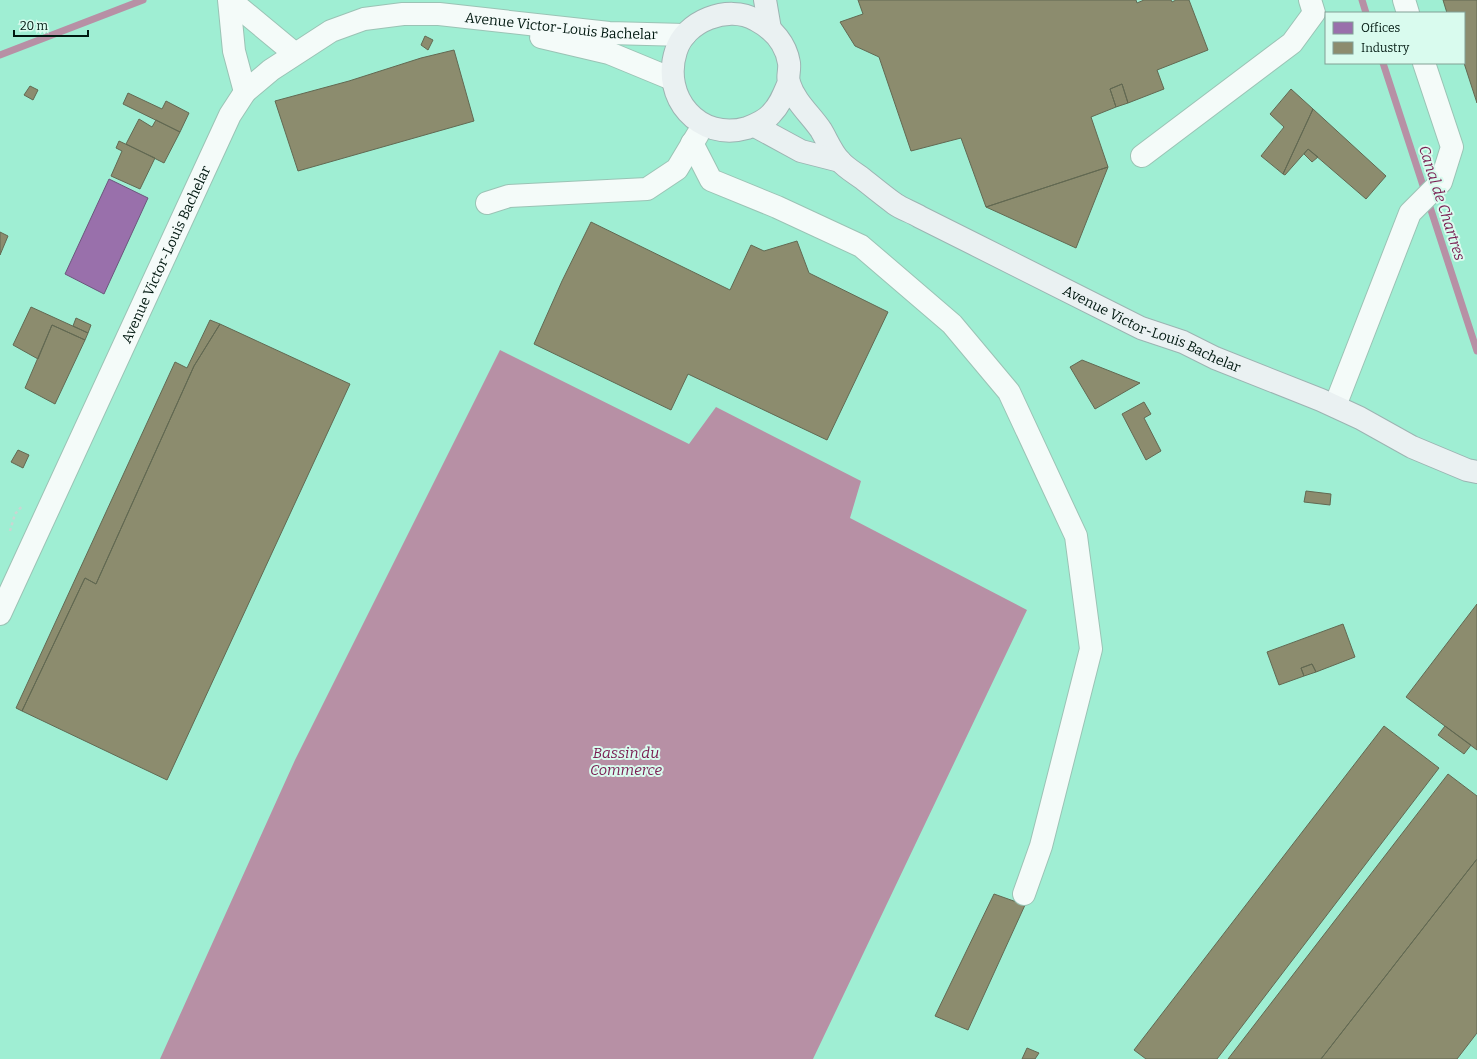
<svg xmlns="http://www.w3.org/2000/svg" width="1477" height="1059" viewBox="0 0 1477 1059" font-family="Bitter,serif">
<rect width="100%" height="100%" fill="#b4e6d5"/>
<!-- built -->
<path fill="#9feed3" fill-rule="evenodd" d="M0,0H1477V1059H0ZM1326,13H1464V63H1326Z"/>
<!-- water -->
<path fill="#b790a5" d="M500,350L689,444L716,407L861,481L850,518L1027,610L813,1059H160L295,760Z"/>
<!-- offices -->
<path fill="#9970ab" stroke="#6b567c" d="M109,179L148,198L104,294L65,274Z"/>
<!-- industry -->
<path fill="#8c8c6e" stroke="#626952" d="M858,0H1136L1137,3L1144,0H1171L1172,2L1176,0H1189L1208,50L1157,70L1164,89L1128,103L1122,84L1110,89L1116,107L1091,117L1108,167L986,207L961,138L911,151L879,57L855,46L840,22L863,14Z
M1443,0H1477V103L1464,63V13H1447Z
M425,36L433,40L428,50L421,45Z
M454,50L474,121L298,171L275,101L349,81L421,58Z
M1122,84L1128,103L1116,107L1110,89Z
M30,86L38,90L33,100L24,95Z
M1291,89L1313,109L1283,174L1261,156L1284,127L1270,114Z
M128,93L162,109L166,101L189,113L180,132L123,104Z
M1313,109L1386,176L1366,199L1308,149L1285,175L1283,174Z
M139,119L152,127L156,120L180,132L164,163L126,144Z
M119,141L155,158L140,189L111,176L122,151L116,148Z
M1308,149L1318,157L1312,162L1304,154Z
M1108,167L1076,248L986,207Z
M591,222L730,290L751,245L764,251L797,241L809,273L888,312L827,440L688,374L671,410L534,344L562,281Z
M0,232L8,236L0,255Z
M31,307L88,333L85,340L52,325L38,359L13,345Z
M76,318L91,325L88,333L73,326Z
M210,320L220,324L194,366L96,584L85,578L84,580L22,711L16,708L175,362L187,368Z
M220,324L350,384L167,780L22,711L84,580L85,578L96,584L194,366Z
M52,325L85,340L55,404L25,388Z
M1082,360L1140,383L1095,409L1070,367Z
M1144,402L1151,414L1144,418L1161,451L1146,460L1122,414Z
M18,450L29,455L23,468L11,462Z
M1306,491L1331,494L1330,505L1304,502Z
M1477,604V750L1406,697Z
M1343,624L1355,657L1316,672L1312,664L1301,668L1304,676L1279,685L1267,652Z
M1312,664L1316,672L1304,676L1301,668Z
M1384,726L1439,768L1217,1059H1146L1134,1050Z
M1445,726L1471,745L1464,754L1438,735Z
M1448,774L1477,796V859L1321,1059H1228Z
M1477,859V1033L1457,1059H1321Z
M994,894L1025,905L968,1030L935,1016Z
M1027,1048L1039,1053L1035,1059H1022Z"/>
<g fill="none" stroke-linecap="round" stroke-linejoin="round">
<!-- stream -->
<path stroke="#b790a5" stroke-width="7" d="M1362,0L1366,13
M0,55L143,0
M1383,63L1477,351"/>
<!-- minor casing -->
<g stroke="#9bc3b5" stroke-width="24">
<g id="minor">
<path d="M229,0L234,51L245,92"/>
<path d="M230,0L294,53"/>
<path d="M1404,0L1408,13"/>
<path d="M541,37L609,53L672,79"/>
<path d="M692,143L711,180L777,207L861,246L952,324L1009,392L1076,536L1091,649L1041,846L1024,894"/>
<path d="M1142,156L1292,43L1314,13L1310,0"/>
<path d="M487,203L509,196L647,189L677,169L698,134"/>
<path d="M1335,406L1410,213L1441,182L1452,147L1424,63"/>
<path id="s1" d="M0,614L230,115L245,92L271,70L331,31L364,19L403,14H439L609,33L685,35"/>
</g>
</g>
<!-- major casing -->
<g stroke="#9cb4b2" stroke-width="24">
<g id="major">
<path d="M765,0L770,29"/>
<path id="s2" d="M789,82C784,94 780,105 771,114C765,121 755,125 747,128C699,142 661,97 676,51C685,21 728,4 756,20C773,29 786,44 789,63C790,70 787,77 789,83C795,102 811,115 821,130C827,140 832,153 840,161C846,168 855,173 863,179C873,187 884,196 895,204C902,209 912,212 920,217C938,226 956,235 974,244C1030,272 1086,300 1141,328L1183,342L1215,358L1321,400L1360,418L1412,447L1467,470L1477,472"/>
<path d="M755,126L801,151L840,161"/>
</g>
</g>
<!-- path -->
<path stroke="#c8d7d2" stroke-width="2.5" stroke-dasharray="3 3" stroke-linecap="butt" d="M10,531L15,514L23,505"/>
<!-- minor -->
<use href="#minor" stroke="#f4fbf9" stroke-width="22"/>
<!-- major -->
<use href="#major" stroke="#eaf1f2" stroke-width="22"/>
</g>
<g text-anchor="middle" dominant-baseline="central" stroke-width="4" stroke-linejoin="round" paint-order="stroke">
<!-- street labels -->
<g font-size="14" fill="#001810" stroke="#d9fbee">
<text stroke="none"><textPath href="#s1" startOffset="916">Avenue Victor-Louis Bachelar</textPath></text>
<text stroke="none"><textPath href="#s1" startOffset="396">Avenue Victor-Louis Bachelar</textPath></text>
<text stroke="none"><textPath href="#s2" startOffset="817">Avenue Victor-Louis Bachelar</textPath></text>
</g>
<!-- water labels -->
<g font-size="15" font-style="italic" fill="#7a1d52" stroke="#d9fbee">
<text transform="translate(1442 203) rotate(72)">Canal de Chartres</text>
<text x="626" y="753">Bassin du<tspan x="626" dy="17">Commerce</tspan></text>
</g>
</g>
<!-- legend -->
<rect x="1325" y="12" width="140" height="52" fill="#d9fbee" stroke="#82a095"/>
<rect x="1333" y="22" width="20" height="12" fill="#9970ab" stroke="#82a095"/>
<text x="1361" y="32" font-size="12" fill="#001810">Offices</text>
<rect x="1333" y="42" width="20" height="12" fill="#8c8c6e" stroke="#82a095"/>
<text x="1361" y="52" font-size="12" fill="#001810">Industry</text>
<!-- scale -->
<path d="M14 30v6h74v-6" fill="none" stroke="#001810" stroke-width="2"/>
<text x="20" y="30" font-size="12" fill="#001810" stroke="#d9fbee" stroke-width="3" paint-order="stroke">20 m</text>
</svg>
